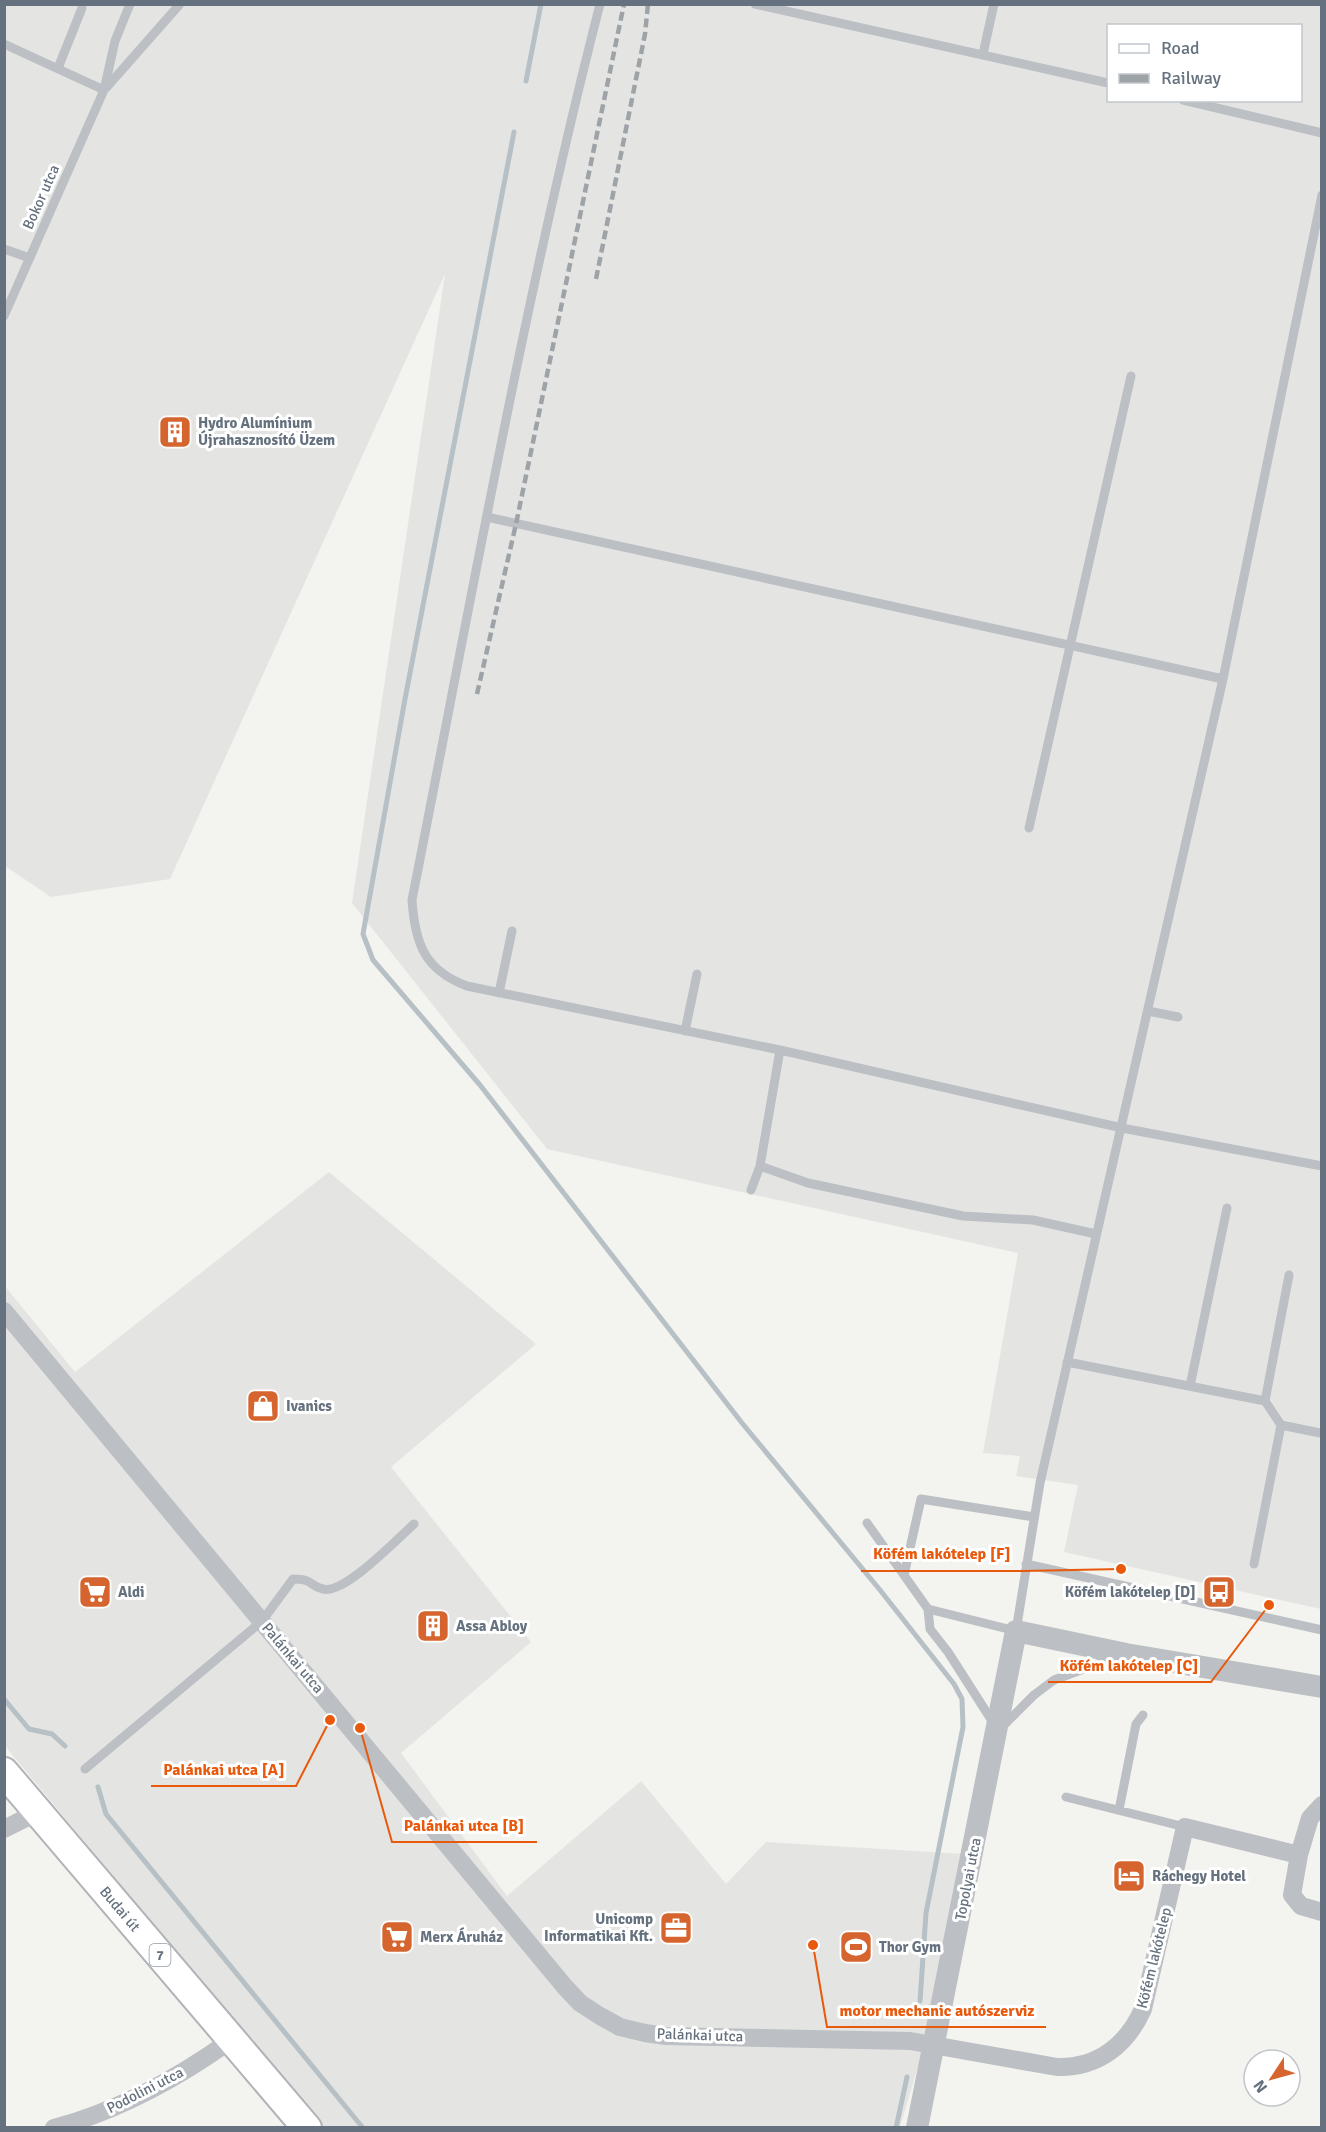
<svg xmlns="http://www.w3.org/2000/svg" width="1326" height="2132" viewBox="0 0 1326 2132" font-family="Signika,sans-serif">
<rect width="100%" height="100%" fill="#f3f3ef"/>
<!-- built -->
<path fill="#e4e5e3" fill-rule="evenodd" d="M4,5H1321V1609L1064,1552L1078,1485L1016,1476L1020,1456L983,1453L1018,1253L547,1149L352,903L445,274L170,879L51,897L5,866ZM1108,26H1300V100H1108Z
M329,1172L536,1344L391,1467L531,1642L401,1753L507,1896L641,1781L726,1884L766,1842L981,1855L900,2127H322L5,1746L4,1285L75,1372Z"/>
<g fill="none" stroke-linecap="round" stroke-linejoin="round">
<!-- stream -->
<path stroke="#b6c0c5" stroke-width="5" d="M526,81L541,4
M514,132L405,699L363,934L373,960L480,1085L742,1423L880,1590L954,1684L962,1699L963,1727L926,1913L920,2001
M4,1699L29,1729L52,1734L65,1746
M98,1787L106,1814L363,2128
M896,2128L907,2077"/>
<!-- primary casing -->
<g stroke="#b0b3b7" stroke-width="32">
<path id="primary" d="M4,1772L307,2128"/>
</g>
<!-- service -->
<path stroke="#bcbfc3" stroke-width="9" d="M600,4C524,300 471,601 412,900C415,943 424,970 467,986L780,1050L1122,1128L1322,1166
M755,4L1108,83
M4,44L104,90
M983,54L994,4
M58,68L82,8
M106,88L180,4
M1183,100L1322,133
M4,249L30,258
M4,316L104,90L115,41L130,4
M487,517L1223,679
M1029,828L1131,376
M499,993L512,931
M1148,1011L1178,1017
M685,1031L697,974
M760,1166L808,1183L963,1216L1033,1220L1096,1234
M751,1190L760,1166L780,1050
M1067,1362L1265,1401L1281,1425L1320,1433
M1190,1386L1227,1208
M1265,1401L1289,1275
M867,1523L928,1609L1016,1631L1040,1483L1223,679L1322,195
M1026,1564L1322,1630
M1254,1564L1281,1425
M904,1575L921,1499L1034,1517
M928,1609L930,1629L948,1652L994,1724
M1002,1727L1034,1695L1054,1680L1116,1657
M85,1769L262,1621L293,1579C314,1579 309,1586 323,1589C344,1595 398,1538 414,1524
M1066,1797L1185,1827
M1119,1810L1136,1724L1143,1715"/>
<!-- minor -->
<path stroke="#bcbfc3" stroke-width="18" d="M4,1311L565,1987L580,2003L600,2016L620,2027L645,2033L666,2036L910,2041L1057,2067C1098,2068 1127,2045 1143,2009L1185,1827L1299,1855L1292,1895L1301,1906L1322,1912
M4,1829L38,1812
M1299,1855L1310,1818L1322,1805
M54,2128C118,2111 178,2078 231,2040"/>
<!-- tertiary -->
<path stroke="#bcbfc3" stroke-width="22" d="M917,2128L1016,1631L1126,1654L1322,1687"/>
<!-- primary -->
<use href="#primary" stroke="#fff" stroke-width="28"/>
<!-- rail -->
<path stroke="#9ea3a8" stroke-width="4.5" stroke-dasharray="9 4.5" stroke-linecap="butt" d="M596,279L645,34L648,4
M477,694L516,524L624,4"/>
</g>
<!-- icons -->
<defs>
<g id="building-square" transform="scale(1.725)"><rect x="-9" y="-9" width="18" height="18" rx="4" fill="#d5642e" stroke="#fff"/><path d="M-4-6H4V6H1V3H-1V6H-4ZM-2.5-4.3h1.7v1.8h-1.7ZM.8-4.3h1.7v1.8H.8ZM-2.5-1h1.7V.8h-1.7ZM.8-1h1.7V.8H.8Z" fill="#fff"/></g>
<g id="shop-square" transform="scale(1.725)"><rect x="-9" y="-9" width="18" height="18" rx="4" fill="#d5642e" stroke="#fff"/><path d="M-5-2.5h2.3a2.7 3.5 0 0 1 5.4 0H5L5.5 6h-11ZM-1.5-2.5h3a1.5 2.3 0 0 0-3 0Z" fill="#fff"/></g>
<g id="supermarket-square" transform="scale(1.725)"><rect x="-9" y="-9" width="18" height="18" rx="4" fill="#d5642e" stroke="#fff"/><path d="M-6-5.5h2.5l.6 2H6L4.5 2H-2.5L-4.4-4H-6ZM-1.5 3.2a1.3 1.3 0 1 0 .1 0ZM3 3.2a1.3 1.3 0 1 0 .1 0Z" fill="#fff"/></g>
<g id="bus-square" transform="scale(1.725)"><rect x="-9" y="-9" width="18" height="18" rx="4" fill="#d5642e" stroke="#fff"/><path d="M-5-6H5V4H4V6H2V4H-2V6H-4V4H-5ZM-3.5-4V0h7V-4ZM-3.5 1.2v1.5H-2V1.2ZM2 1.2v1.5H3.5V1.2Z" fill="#fff"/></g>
<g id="hotel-square" transform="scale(1.725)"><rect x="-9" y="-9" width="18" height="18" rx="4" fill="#d5642e" stroke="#fff"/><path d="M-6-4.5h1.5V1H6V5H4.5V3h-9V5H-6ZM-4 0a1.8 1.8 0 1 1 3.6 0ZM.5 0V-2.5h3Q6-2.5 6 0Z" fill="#fff"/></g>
<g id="office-square" transform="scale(1.725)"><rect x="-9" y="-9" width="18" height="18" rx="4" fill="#d5642e" stroke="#fff"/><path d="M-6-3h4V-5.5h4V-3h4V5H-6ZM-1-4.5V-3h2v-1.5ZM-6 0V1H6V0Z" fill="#fff"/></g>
<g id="stadium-square" transform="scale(1.725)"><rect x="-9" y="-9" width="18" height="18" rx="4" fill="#d5642e" stroke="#fff"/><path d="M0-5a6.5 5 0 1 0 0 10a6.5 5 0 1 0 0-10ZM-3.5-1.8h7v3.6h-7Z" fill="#fff"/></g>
</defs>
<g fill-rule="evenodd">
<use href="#building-square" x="175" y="432"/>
<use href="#shop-square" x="263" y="1406"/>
<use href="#supermarket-square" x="95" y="1592"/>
<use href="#bus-square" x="1219" y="1592"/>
<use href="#building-square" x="433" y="1626"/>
<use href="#hotel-square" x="1129" y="1876"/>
<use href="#office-square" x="676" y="1928"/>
<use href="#supermarket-square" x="397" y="1937"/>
<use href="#stadium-square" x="856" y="1947"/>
</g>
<g text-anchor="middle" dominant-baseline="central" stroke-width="6" stroke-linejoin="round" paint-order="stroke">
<!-- shield labels -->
<rect fill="#fff" stroke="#939ca5" stroke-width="1.5" x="149.5" y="1944" width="21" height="22" rx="4.5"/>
<g font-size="14" font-weight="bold" fill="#65717e">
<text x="160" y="1955">7</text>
</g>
<!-- street labels -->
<g font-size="15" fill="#65717e" stroke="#fff">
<text transform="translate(41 197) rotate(-66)">Bokor utca</text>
<text transform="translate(293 1658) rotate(50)">Palánkai utca</text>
<text transform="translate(968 1879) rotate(-79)">Topolyai utca</text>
<text transform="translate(120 1909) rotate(50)">Budai út</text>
<text transform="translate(1154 1958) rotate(-76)">Köfém lakótelep</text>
<text transform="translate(700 2035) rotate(2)">Palánkai utca</text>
<text transform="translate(145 2090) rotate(-27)">Podolini utca</text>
</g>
<!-- poi labels -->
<g font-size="15" font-weight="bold" fill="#65717e" stroke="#fff" text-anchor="start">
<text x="198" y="423">Hydro Alumínium<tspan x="198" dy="17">Újrahasznosító Üzem</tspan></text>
<text x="286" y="1406">Ivanics</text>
<text x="118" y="1592">Aldi</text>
<text x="1196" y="1592" text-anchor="end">Köfém lakótelep [D]</text>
<text x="456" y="1626">Assa Abloy</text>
<text x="1152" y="1876">Ráchegy Hotel</text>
<text x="653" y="1919" text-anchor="end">Unicomp<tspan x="653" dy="17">Informatikai Kft.</tspan></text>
<text x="420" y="1937">Merx Áruház</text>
<text x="879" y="1947">Thor Gym</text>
</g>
</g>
<!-- callouts -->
<path fill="none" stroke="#e8590c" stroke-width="2" d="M1121 1569L1023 1571H861M1269 1605L1211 1682H1048M330 1720L296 1786H151M360 1728L392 1842H537M813 1945L827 2027H1046"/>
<g fill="#e8590c" stroke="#fff" stroke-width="2">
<circle cx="1121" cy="1569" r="6"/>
<circle cx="1269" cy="1605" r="6"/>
<circle cx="330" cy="1720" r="6"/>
<circle cx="360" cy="1728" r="6"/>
<circle cx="813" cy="1945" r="6"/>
</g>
<g font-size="16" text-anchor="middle" font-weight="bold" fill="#e8590c" stroke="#fff" stroke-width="6" stroke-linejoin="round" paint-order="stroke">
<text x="942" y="1559">Köfém lakótelep [F]</text>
<text x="1129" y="1671">Köfém lakótelep [C]</text>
<text x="224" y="1775">Palánkai utca [A]</text>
<text x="464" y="1831">Palánkai utca [B]</text>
<text x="937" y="2016">motor mechanic autószerviz</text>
</g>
<!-- border -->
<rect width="1326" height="2132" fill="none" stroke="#65717e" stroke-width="12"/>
<!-- legend -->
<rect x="1107" y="24" width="195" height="78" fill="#ffffff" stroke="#c1c6cb" stroke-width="1.5"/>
<rect x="1119" y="44" width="30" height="9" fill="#ffffff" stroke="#c1c6cb" stroke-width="1.5"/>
<text x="1161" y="54" font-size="18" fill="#65717e">Road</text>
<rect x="1119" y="74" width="30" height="9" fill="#9ea3a8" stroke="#c1c6cb" stroke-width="1.5"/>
<text x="1161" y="84" font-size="18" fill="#65717e">Railway</text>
<!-- north arrow -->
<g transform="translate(1272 2078) rotate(234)"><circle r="28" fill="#ffffff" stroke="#c1c6cb" stroke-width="1.5"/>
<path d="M0-4.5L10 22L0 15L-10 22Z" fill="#d5642e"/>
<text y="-9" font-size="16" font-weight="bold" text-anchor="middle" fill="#65717e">N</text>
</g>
</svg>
